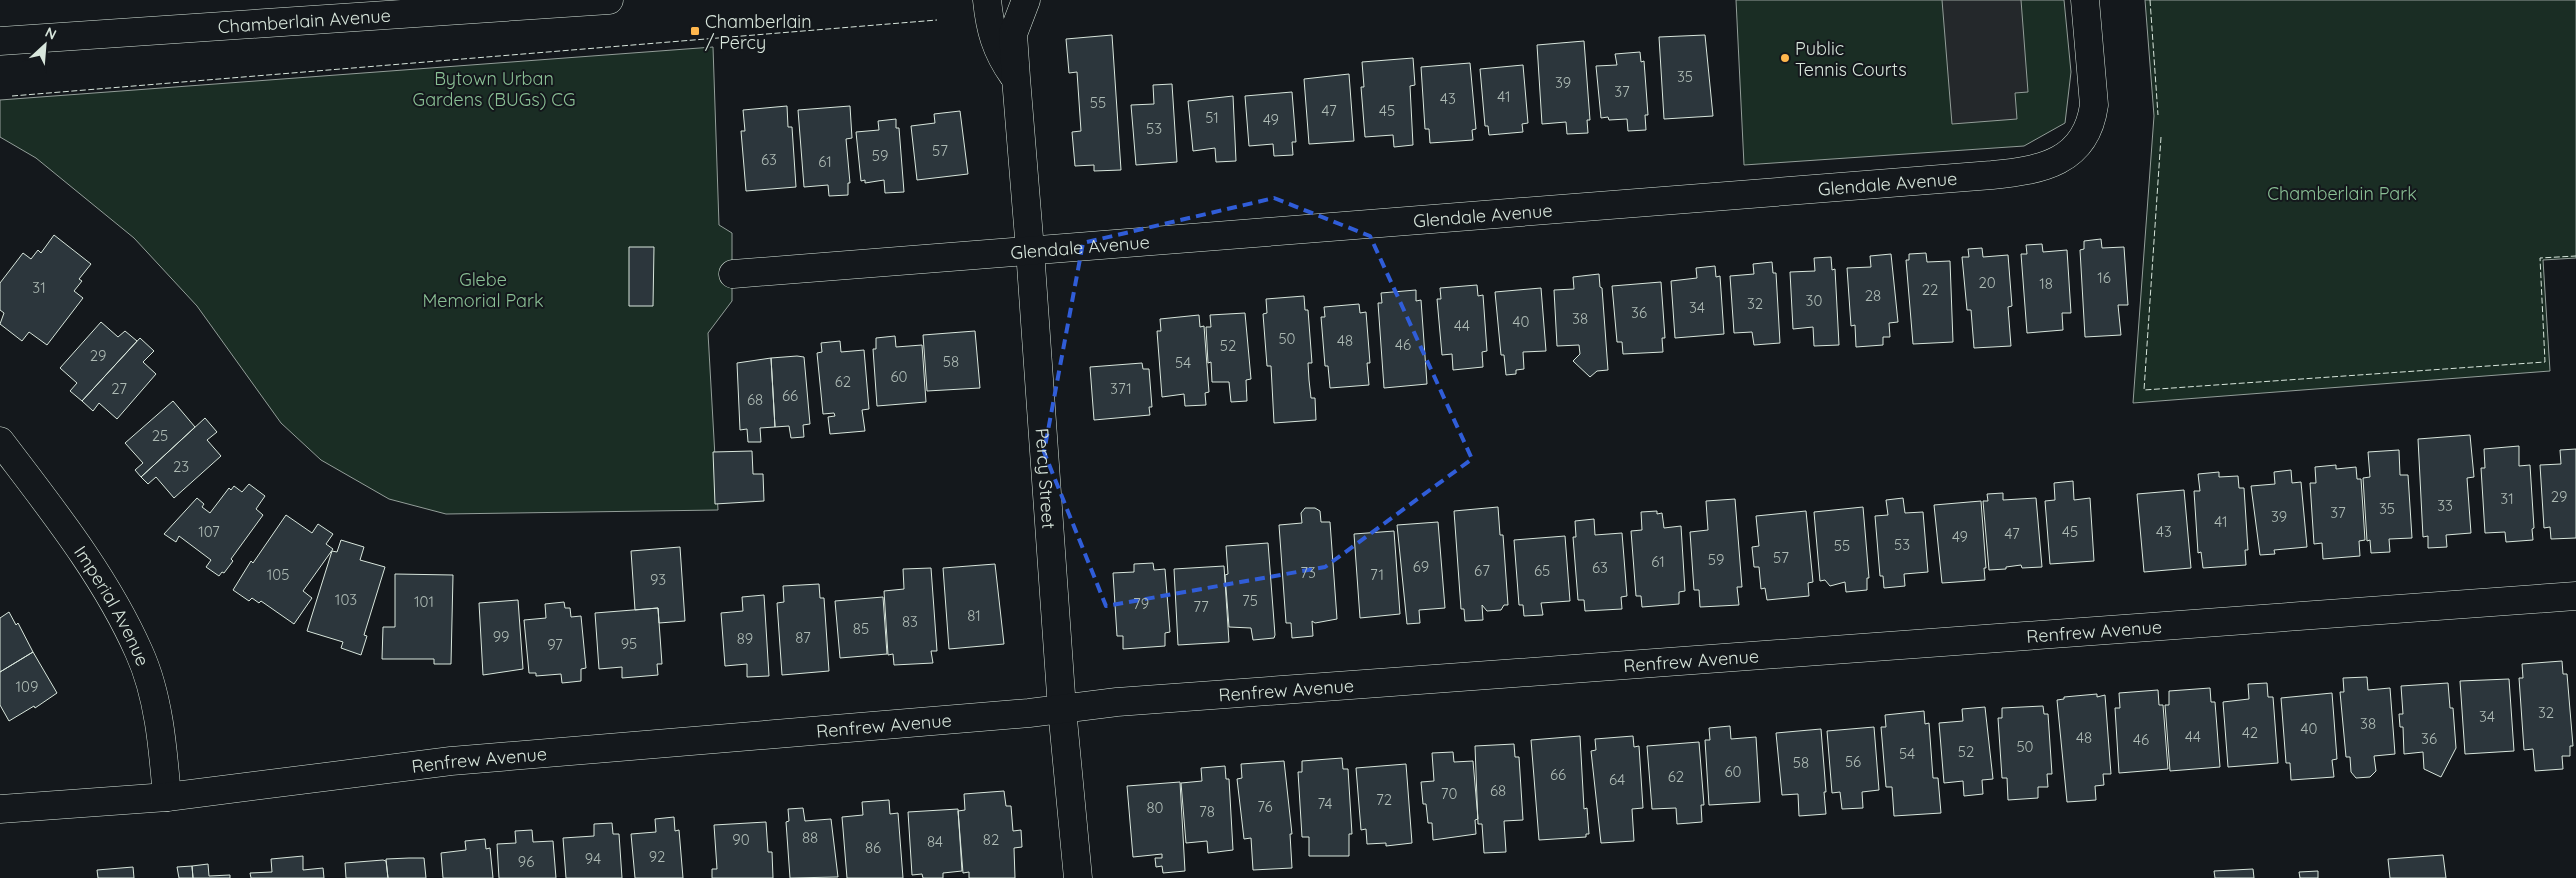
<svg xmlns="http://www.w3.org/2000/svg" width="2576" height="878" viewBox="0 0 2576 878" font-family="Quicksand,sans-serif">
<rect width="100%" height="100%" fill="#14181c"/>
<!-- green -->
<path fill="#1a2d24" stroke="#939e99" d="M1736,0H2064L2071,72L2065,123L2024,146L1744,165Z
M2145,0H2576V258L2543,260L2550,371L2133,403L2154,116Z
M713,47L719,225L732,233V301L708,333L718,510L446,514L389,499L321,460L281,423L197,306L134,238L36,158L0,137V100Z"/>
<!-- parking -->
<path fill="#24282b" stroke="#939e99" d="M1942,0H2021L2028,92L2015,93L2017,119L1952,124Z"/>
<!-- building -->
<path fill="#2c363c" stroke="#d8e6dc" d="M1112,35L1121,170L1094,171V165L1075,166L1072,132L1081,131L1077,72L1069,73L1066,39Z
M1705,35L1713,116L1664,119L1659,37Z
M1584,41L1590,120H1587L1588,133L1567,134L1566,122L1542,124L1537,45Z
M1640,52L1641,62L1644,61L1648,115H1645L1646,130L1628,131L1627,119L1609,120L1608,117L1601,118L1596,66L1617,65L1615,54Z
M1413,58L1415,85L1410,86L1413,145L1394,147L1393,135L1365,137L1361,87H1364L1362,62Z
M1470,63L1476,129L1472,130L1473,140L1430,143L1429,129H1425L1421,67Z
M1523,65L1528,123L1522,124L1523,132L1489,135L1488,126H1485L1480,69Z
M1349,74L1354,141L1309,144L1304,79Z
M1172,84L1177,162L1136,165L1131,105L1154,104L1153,85Z
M1292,92L1296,142H1292L1293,155L1274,156L1273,144L1249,146L1245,96Z
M1233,96L1236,161L1216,162L1215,148L1193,151L1188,101Z
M787,106L788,127H792L796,187L746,191L741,131H745L743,110Z
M850,106L852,138L846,139L850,183H848V195L829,196L828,185L804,187L798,110Z
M960,111L968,174L917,180L911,126L935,123L934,114Z
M896,119V128H899L904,192L885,193L884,180L865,183V180L861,181L856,132L879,130L878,121Z
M54,235L91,264L79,279L82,281L74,291L83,298L47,345L29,332L22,341L0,324L4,313L0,310V283L23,253L31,259L38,250L41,253Z
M2101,239L2102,248L2124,247L2128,305H2118L2121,335L2085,337L2080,250L2084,249V241Z
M2042,244L2043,252L2067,250L2071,313H2062L2063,330L2027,333L2021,254H2027L2026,245Z
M629,247H654L653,306H629Z
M1982,248L1983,257L2008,255L2012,306L2008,307L2011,346L1974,348L1971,310H1967L1962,257H1969L1968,249Z
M1926,253L1927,262L1950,261L1953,342L1913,344L1906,260H1909V254Z
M1891,254L1898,322L1889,323L1890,337H1883V345L1856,347L1855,325L1851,326L1847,268L1871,267L1870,256Z
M1831,257L1832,270L1835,269L1839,345L1814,346L1813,327L1793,329L1790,272L1815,271L1814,258Z
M1772,262L1773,273H1776L1780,343L1754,345L1752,332L1734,333L1730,276L1754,274L1753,264Z
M1715,266L1716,277L1720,276L1724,334L1675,338L1671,281L1697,278L1696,268Z
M1599,274L1600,287L1602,288L1608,370L1597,371L1590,377L1573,361L1580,354L1579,345L1557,346L1554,290L1574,289L1573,277Z
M1661,282L1665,338H1662L1663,352L1623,354L1622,342H1617L1612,286Z
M1477,285L1478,296L1483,295L1487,351L1482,352L1483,367L1453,370L1452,354L1442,355L1437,299H1441L1440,288Z
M1541,288L1546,351L1523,352L1524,369L1516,370V374L1506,375L1504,355H1501L1495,292Z
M1416,290V301L1421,300L1427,384L1384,388L1378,303H1382L1381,293Z
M1304,296L1305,310H1308L1312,363H1308L1309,380L1311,398H1315L1316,420L1274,423L1271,366H1267L1263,314L1267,313L1266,299Z
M1359,304L1360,313L1366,312L1370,363H1367L1369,385L1330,388L1328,366H1325L1321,317H1325L1324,307Z
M1245,313L1251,379L1246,380L1247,401L1231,402L1229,382H1212L1211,362L1208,363L1206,327H1211L1210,315Z
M1199,315L1200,327L1204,326L1209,392L1205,393L1206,405L1185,406L1184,394L1162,397L1157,331H1161L1160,319Z
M101,322L118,337L125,331L137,341L82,401L70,391L77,383L60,368Z
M975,331L980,388L927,391L923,335Z
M895,336L896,347L922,345L926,402L877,406L873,349H876V338Z
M140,338L154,351L143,362L156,374L117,419L99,403L93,411L82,401Z
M840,341L841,352L864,350L869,409L862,410L865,431L830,434L828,417L835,416L834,413L823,414L817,353L822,352L821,343Z
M797,356L804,357L810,424L803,425L804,437L791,438L789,426L775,427L771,358Z
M771,358L775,427L760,428L761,442H748L747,429L740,430L737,363Z
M1142,363L1143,369H1149L1152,407H1149L1150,415L1094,420L1090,367Z
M173,401L195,427L141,477L135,470L143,463L125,443Z
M205,418L217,432L207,440L221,456L174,498L156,477L148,484L141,477Z
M2470,435L2474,477L2467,478L2471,533L2446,535L2447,547L2428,548V536L2423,537L2418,439Z
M2519,446V466L2530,465L2534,528L2532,529L2533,540L2506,542L2505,532L2485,533L2481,468H2485L2484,449Z
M2576,449V538L2551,539L2550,527L2544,528L2540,465L2561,464L2560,450Z
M2399,450L2400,475H2408L2412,538L2389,539L2390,552L2371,553L2370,540L2367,541L2363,478L2370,477L2368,452Z
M752,451L753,474H763L764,501L715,504L713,452Z
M2336,465V469L2356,467L2357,479H2361L2365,540L2359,541L2360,556L2323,559L2322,543L2314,544L2310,483H2316L2315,467Z
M2291,470L2292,483L2301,482L2307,547L2274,550L2275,554L2260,555L2251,486L2275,484L2274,472Z
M2219,472V477L2238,476L2239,488H2244L2248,550H2245L2246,565L2203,568L2201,552L2198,553L2194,491H2200L2198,474Z
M2073,481L2074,500L2090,498L2094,561L2050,564L2045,501L2055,500L2054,483Z
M249,484L265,496L256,509L263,515L231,559L233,561L224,573L222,572L219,576L206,567L211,560L179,536L176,542L164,534L197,498L204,504L202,507L210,513L229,488L231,490L234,486L242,492Z
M2184,490L2191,568L2144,572L2137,494Z
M2003,493V500L2036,498L2042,567L2022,568L2021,565L2006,567V569L1989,570L1983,501H1988L1987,494Z
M1903,498L1905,513L1923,512L1928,572L1904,574L1905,586L1884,588L1883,576H1880L1875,516L1888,515L1886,500Z
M1735,499L1742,587H1737L1739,605L1700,607L1699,590H1694L1690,532L1708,530L1706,501Z
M1981,501L1986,568H1984L1985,580L1942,583L1934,505Z
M1498,507L1500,535H1503L1508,605H1504L1501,610L1487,611L1482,605L1483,620L1465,621L1464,609H1461L1454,511Z
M1863,507L1869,578H1867V590L1846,592L1845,582L1830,586L1825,580L1820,581L1814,512Z
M1305,508H1315L1320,511L1321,522H1330L1337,619L1315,623L1312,621L1313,636L1292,638L1291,623H1286L1279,525L1302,523L1301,513Z
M1657,511V514L1662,513L1664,528L1681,526L1685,591L1679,592V604L1642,607L1641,596H1636L1631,531L1642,530L1641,512Z
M1806,511L1813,582L1808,583L1809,596L1767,600L1765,588L1761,589L1759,567H1754L1752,547L1759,546L1756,516Z
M286,515L312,533L318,524L333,534L326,544L333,549L303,591L312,598L294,624L261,601L259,603L252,598L249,601L233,590L251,561L253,563Z
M1594,519L1595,535L1622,533L1627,596L1621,597L1622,609L1585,611L1584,600H1578L1573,537H1576L1575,521Z
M1438,522L1445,608L1419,610L1420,623L1407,624L1397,525Z
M1394,531L1400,614L1360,618L1354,534Z
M1565,536L1570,601L1541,603L1543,615L1524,616L1523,605H1519L1514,540Z
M341,540L364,547L360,560L385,567L364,635L367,636L361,655L341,648L343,642L307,631L332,551L337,552Z
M1268,543L1275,635L1274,638L1253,640L1251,628L1229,627L1225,575L1228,574L1226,546Z
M680,547L685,621L659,623L658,608L635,610L631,551Z
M1153,563L1154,570L1165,569L1170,632L1165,633V646L1123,649V636H1117L1113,573L1134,572V564Z
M995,564L1004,644L949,649L943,568Z
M1224,566L1229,642L1178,645L1174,569Z
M931,568L937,651H931L933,663L894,665L893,654L888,655L884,591L904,589L903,569Z
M395,574L453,575L451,664H434V659H382L383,627H395Z
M819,584L820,598H824L829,671L782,675L777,603L784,602L783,586Z
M764,595L769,676L747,677V664L725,666L721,613L743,611L742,597Z
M883,597L887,654L840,658L835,601Z
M518,600L523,669L483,675L479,603Z
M564,602L565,608H570L571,617L581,616L586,668L581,669V681L562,683L561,674L536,676V673H529L524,620L546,618L545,604Z
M658,608L662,664H657L658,675L622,678V667L599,669L595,613Z
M9,612L16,625L18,623L33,652L0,672V618Z
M33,652L57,693L35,708L34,706L9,721L0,705V672Z
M2562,661L2563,674H2567L2573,746H2570V756H2562L2563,769L2535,771L2533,749L2524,750L2519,678H2523L2522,664Z
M2367,677L2368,690L2390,688L2395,754L2374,756L2376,771L2370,777L2356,778L2351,772L2350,757H2346L2340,692H2344L2343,678Z
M2509,679L2514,751L2465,754L2460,681Z
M2267,683L2268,697H2273L2278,763L2228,767L2223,702L2249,699L2248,684Z
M2448,683L2450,708H2453L2456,748L2441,777L2424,769L2423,752L2404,754L2403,727H2400L2399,714H2403L2401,686Z
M2210,688L2211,702H2215L2220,767L2170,771L2165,705H2169V691Z
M2158,690L2159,705H2163L2168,769L2119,773L2115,708H2120L2119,693Z
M2332,693L2337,759L2332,760L2334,777L2291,780L2290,763H2286L2281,698Z
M2097,694V697L2105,695L2111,774H2103L2104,785L2095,786L2096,800L2067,802L2057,700L2064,699V697Z
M2043,706L2044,714H2048L2052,774H2047L2048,787H2038V798L2008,800L2007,778H2002L1998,718H2002V708Z
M1985,707L1993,779L1982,780L1983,794L1964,796L1963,781L1944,783L1939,723L1963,721L1962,709Z
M1924,711L1925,724L1929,723L1933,778H1938L1941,813L1894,816L1892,787H1886L1881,727H1886L1885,715Z
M1730,726L1731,739L1756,737L1760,802L1709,805L1705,740H1710L1709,728Z
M1874,727L1879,790L1862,792L1863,808L1842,809L1840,792L1832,793L1827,731Z
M1821,729L1826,792H1824L1826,814L1799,816L1798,794L1782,795L1776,733Z
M1580,736L1584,809L1587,808L1589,834H1586V837L1539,840L1531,740Z
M1633,736L1634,747L1639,746L1643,808L1632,809L1634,841L1601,843L1591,751L1596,750L1595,739Z
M1699,742L1704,805H1701L1702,822L1677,824L1676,808L1652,809L1647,746Z
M1514,744L1515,757H1519L1523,820L1504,821L1506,852L1484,853L1482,824H1478L1475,746Z
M1453,752L1454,762L1473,761L1478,819L1475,820L1476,834L1433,840L1432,823H1428L1426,804H1423L1421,782L1434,781L1432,753Z
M1342,758L1343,769H1348L1352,834H1349V856H1309V837H1302L1298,772H1302V761Z
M1284,761L1292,834H1290L1292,868L1253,870L1251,838L1244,839L1237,779L1242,778L1241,764Z
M1406,764L1412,843L1386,846V843L1367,844L1366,829L1361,830L1356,768Z
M1225,766L1226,779H1229L1233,850L1208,853L1207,841L1186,843L1181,783L1202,781L1201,768Z
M1180,782L1185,871L1163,873L1162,866L1156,867L1155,858H1162V854L1133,857L1127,786Z
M1004,791L1006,806H1011L1013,831L1021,830L1022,847L1014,848L1015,878H969V872L963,873L958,811L965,810L964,794Z
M889,800L890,814L898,813L903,878H847L842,817L863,815L862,802Z
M803,808L805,821L831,819L838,877L790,878L786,822L789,821L788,809Z
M958,809L962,871L943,873V878H923L922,874L912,875L908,812Z
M674,817L675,831L679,830L683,878H635L631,834L656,832L655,819Z
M766,822L768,852H772L773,878H712V869H717L714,825Z
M612,823L613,834H619L622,878H566L563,838L594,836V824Z
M532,830L533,842L553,841L556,878H499L497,844L516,843L515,831Z
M485,839L486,849L490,848L493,878H443L441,853L466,850L465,841Z
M2443,855L2446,878H2390L2388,859Z
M303,856V870L323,868L324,878H251L250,873L272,872L271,859Z
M409,858H424L426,878H388L386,859Z
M383,860L386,861L388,878H346L345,863Z
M208,864L209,876L230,875V878H193L192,866Z
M192,866L193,878H179L177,867Z
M133,867L134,878H98L97,870Z
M2253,869L2254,878H2215L2214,871Z
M2318,871V878H2300L2299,872Z"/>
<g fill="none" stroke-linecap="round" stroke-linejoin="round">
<!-- minor casing -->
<g stroke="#d8e6dc" stroke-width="29">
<g id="minor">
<path d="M987,0C990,30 996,51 1013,75"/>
<path id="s1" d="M1026,0L1013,34L1016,78L1030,250L1062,709L1078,878"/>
<path id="s2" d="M733,274L1992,175C2041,170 2086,163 2094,105L2085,0"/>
<path id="s3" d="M0,441C50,507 105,575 139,652C159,696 163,749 167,797"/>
<path id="s4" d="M0,809L167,797L451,761L1029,713L1117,702L2576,596"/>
</g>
</g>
<!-- primary casing -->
<g stroke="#d8e6dc" stroke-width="29">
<g id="primary">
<path id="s5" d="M0,41L609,0"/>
</g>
</g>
<!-- minor -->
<use href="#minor" stroke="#14181c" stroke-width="28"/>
<!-- primary -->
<use href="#primary" stroke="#14181c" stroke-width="28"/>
<!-- fence -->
<path stroke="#d8e6dc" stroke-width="1" stroke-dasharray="6 2.5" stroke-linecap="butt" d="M2150,0L2158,115
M12,96L937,20
M2161,137L2144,390L2545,362L2540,258L2576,256"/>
</g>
<!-- marked area -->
<path fill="none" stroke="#305dd8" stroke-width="4" stroke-dasharray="10 6" stroke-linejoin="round" d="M1274,198L1370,236L1472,459L1325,567L1106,606L1044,452L1083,243Z"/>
<!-- markers -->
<g fill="#ffb74d" stroke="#14181c" stroke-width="2">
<rect x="690" y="26" width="10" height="10" rx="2.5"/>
<circle cx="1785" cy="58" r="5"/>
</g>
<g text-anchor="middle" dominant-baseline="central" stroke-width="4" stroke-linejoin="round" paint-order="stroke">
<!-- number labels -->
<g font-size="15" fill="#adbab4">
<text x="1685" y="76">35</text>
<text x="1563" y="82">39</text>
<text x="1622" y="91">37</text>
<text x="1504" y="96">41</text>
<text x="1448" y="98">43</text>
<text x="1098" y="102">55</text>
<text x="1329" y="110">47</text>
<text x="1387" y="110">45</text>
<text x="1212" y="117">51</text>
<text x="1271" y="119">49</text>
<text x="1154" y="128">53</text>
<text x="940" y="150">57</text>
<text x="880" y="155">59</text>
<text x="769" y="159">63</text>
<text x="825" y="161">61</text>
<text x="2104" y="277">16</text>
<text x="1987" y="282">20</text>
<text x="2046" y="283">18</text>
<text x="39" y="287">31</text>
<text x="1930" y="289">22</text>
<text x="1873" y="295">28</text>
<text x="1814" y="300">30</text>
<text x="1755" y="303">32</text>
<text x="1697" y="307">34</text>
<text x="1639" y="312">36</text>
<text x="1580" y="318">38</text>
<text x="1521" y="321">40</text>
<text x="1462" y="325">44</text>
<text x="1287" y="338">50</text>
<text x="1345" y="340">48</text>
<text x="1403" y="344">46</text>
<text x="1228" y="345">52</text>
<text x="98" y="355">29</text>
<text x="951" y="361">58</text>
<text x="1183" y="362">54</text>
<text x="899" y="376">60</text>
<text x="843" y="381">62</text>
<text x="119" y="388">27</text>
<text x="1121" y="388">371</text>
<text x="790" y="395">66</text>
<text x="755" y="399">68</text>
<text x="160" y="435">25</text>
<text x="181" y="466">23</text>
<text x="2559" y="496">29</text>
<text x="2507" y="498">31</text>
<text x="2445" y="505">33</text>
<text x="2387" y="508">35</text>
<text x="2338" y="512">37</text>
<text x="2279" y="516">39</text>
<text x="2221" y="521">41</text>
<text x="209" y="531">107</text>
<text x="2070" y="531">45</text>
<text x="2164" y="531">43</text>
<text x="2012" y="533">47</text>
<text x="1960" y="536">49</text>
<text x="1902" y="544">53</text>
<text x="1842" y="545">55</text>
<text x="1781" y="557">57</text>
<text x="1716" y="559">59</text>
<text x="1658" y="561">61</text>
<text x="1421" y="566">69</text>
<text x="1600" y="567">63</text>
<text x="1482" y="570">67</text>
<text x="1542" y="570">65</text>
<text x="1308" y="572">73</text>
<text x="278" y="574">105</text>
<text x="1377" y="574">71</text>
<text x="658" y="579">93</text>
<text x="346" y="599">103</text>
<text x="1250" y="600">75</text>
<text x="424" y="601">101</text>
<text x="1141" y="603">79</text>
<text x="1201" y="606">77</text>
<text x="974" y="615">81</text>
<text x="910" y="621">83</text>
<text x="861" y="628">85</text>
<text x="501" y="636">99</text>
<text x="803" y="637">87</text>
<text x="745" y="638">89</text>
<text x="629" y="643">95</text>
<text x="555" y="644">97</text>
<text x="27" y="686">109</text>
<text x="2546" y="712">32</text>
<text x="2487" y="716">34</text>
<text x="2368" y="723">38</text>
<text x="2309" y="728">40</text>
<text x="2250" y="732">42</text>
<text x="2193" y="736">44</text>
<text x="2084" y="737">48</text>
<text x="2429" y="738">36</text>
<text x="2141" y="739">46</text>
<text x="2025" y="746">50</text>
<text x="1966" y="751">52</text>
<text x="1907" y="753">54</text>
<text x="1853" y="761">56</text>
<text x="1801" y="762">58</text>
<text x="1733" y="771">60</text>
<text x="1558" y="774">66</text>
<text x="1676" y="776">62</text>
<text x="1617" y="779">64</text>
<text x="1498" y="790">68</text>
<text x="1449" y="793">70</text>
<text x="1384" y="799">72</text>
<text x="1325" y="803">74</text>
<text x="1265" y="806">76</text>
<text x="1155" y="807">80</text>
<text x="1207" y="811">78</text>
<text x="810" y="837">88</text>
<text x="741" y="839">90</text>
<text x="991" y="839">82</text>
<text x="935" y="841">84</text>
<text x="873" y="847">86</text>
<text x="657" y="856">92</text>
<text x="593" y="858">94</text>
<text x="526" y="861">96</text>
</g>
<!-- street labels -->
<g font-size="18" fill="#d8e6dc" stroke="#14181c">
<text stroke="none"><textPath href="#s5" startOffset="305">Chamberlain Avenue</textPath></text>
<text stroke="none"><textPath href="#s2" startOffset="1158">Glendale Avenue</textPath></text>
<text stroke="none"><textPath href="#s2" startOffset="752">Glendale Avenue</textPath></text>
<text stroke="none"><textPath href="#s2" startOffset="348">Glendale Avenue</textPath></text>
<text stroke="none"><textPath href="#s1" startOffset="482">Percy Street</textPath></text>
<text stroke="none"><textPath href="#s3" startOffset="200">Imperial Avenue</textPath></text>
<text stroke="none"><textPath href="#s4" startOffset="2102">Renfrew Avenue</textPath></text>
<text stroke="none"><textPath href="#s4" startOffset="1698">Renfrew Avenue</textPath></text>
<text stroke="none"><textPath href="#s4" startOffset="1292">Renfrew Avenue</textPath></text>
<text stroke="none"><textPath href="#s4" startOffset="888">Renfrew Avenue</textPath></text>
<text stroke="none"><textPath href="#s4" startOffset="482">Renfrew Avenue</textPath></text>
</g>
<!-- poi labels -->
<g font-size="18" fill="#d8e6dc" stroke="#14181c" text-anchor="start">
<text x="705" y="21">Chamberlain<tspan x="705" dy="21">/ Percy</tspan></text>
<text x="1795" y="48">Public<tspan x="1795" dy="21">Tennis Courts</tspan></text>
</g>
<!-- park labels -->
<g font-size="18" fill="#8ac095" stroke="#14181c">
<text x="494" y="78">Bytown Urban<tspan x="494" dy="21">Gardens (BUGs) CG</tspan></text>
<text x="2342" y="193">Chamberlain Park</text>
<text x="483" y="279">Glebe<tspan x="483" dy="21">Memorial Park</tspan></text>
</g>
</g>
<!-- north arrow -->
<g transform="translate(45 45) rotate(26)" stroke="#14181c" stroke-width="4" paint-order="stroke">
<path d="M0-4L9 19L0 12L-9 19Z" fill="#d8e6dc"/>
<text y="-8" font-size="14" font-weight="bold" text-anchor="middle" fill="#d8e6dc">N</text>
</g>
</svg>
